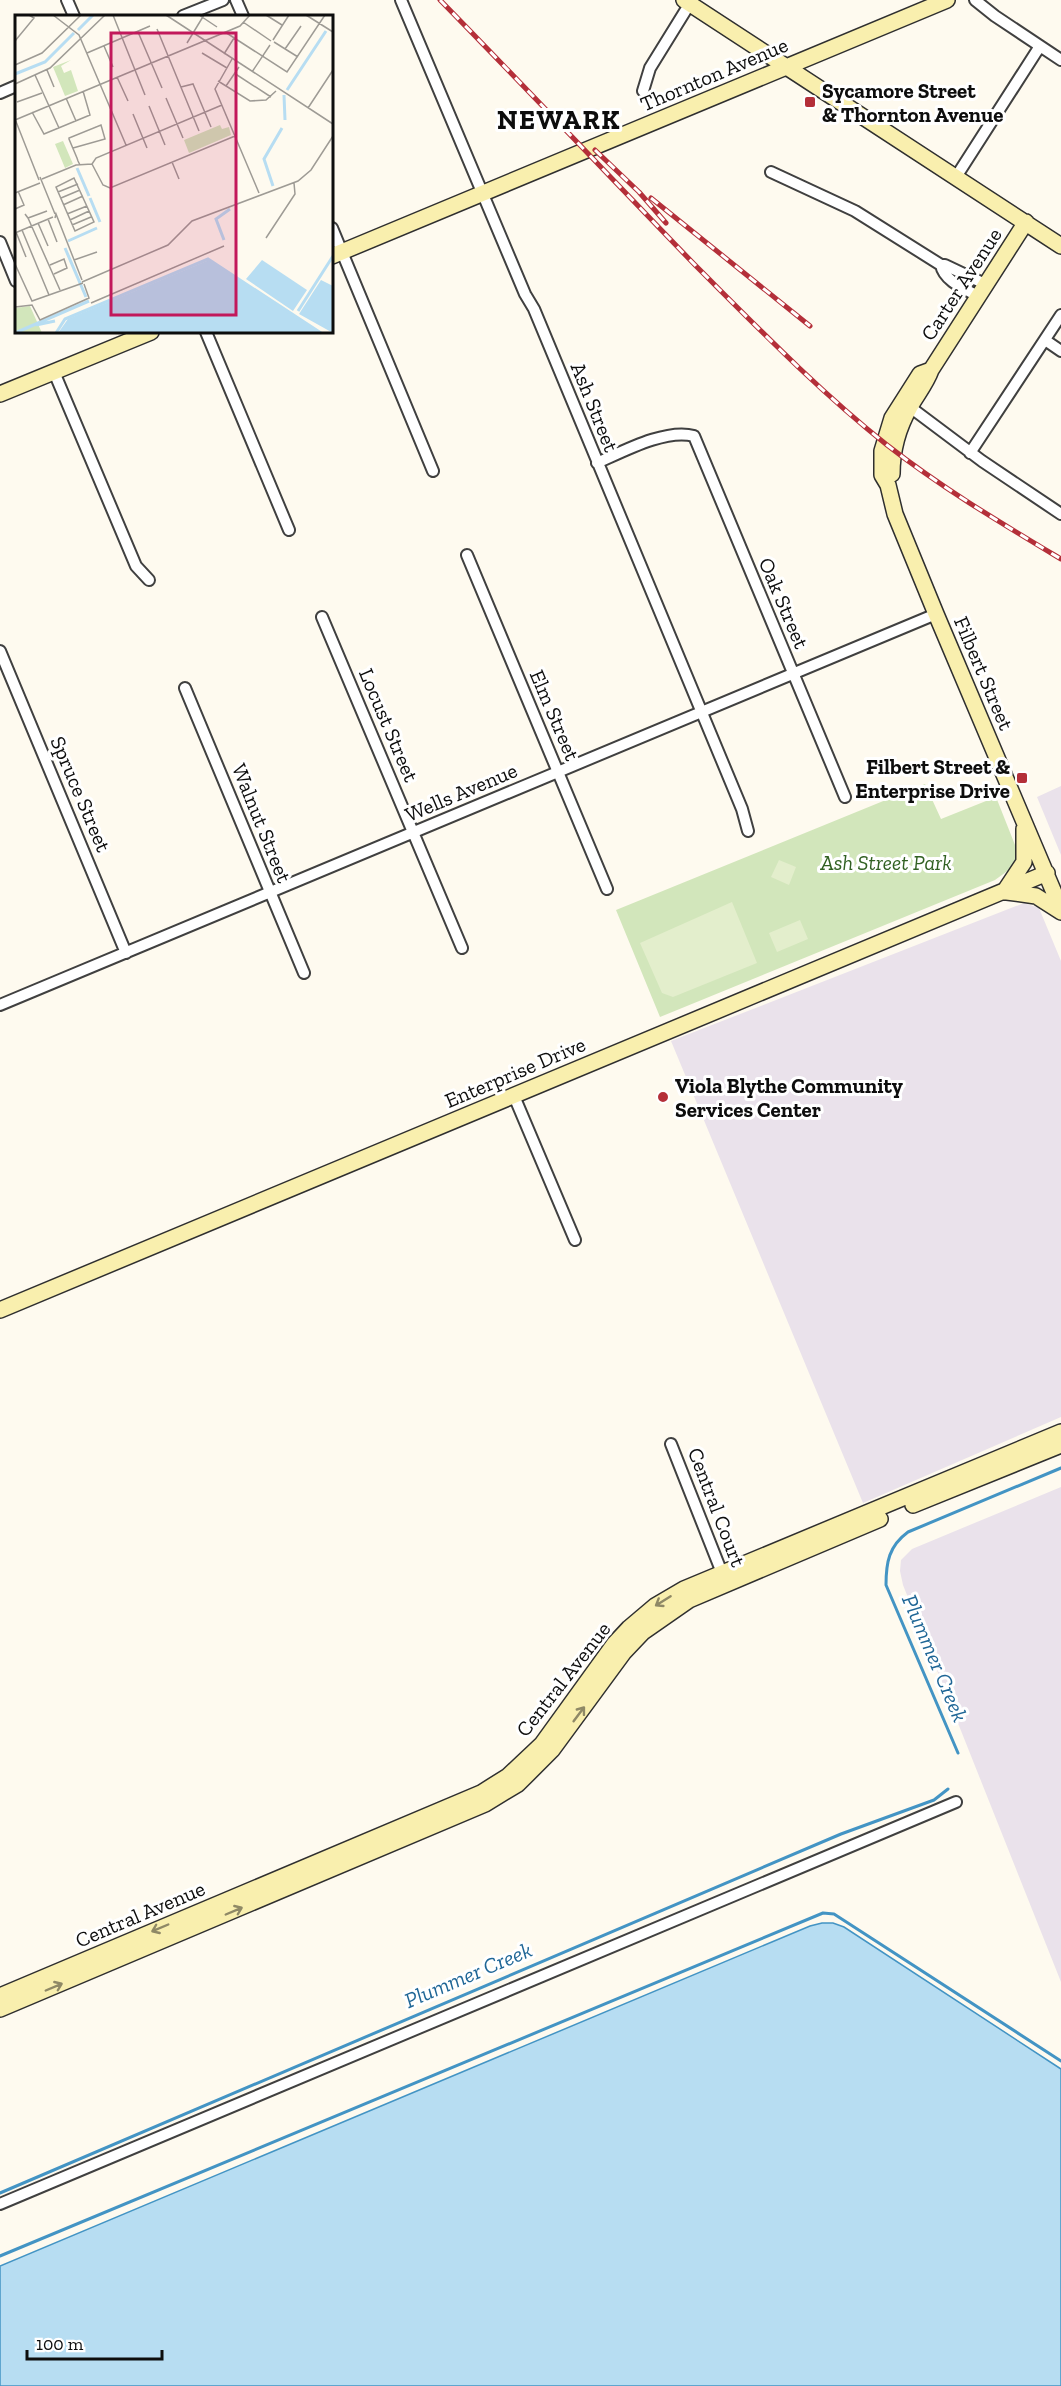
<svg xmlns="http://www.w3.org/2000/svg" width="1061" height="2386" viewBox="0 0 1061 2386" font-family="'Zilla Slab',serif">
<rect width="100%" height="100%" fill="#fefaef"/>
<!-- industrial -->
<path fill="#eae2eb" d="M1061,786V855L1037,797Z
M1024,903L1039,908L1061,961V1417L863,1503L671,1041Z
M1061,1487V1982L903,1585L900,1571L901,1560L912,1549Z"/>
<!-- green -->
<path fill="#d2e6bb" d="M925,784L941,819L996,797L1017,850V864L995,880L660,1017L616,910Z"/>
<!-- pitch -->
<path fill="#e3eecc" d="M779,860L796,867L789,885L771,877Z
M732,902L757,963L673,997L662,993L640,943Z
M800,920L808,939L777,952L769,933Z"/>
<!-- water -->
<path fill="#b7ddf2" stroke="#4394c4" stroke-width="1.5" d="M822,1923H833L844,1927L1061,2069V2386H0V2266L810,1926Z"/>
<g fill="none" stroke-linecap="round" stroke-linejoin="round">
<!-- stream -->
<path stroke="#4394c4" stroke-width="3" d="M958,1753L886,1585C886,1562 889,1546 908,1532L1061,1468
M0,2193L841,1834L934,1800L948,1789
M0,2256L823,1913L834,1914L1061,2061"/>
<!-- street casing -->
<g stroke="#404040" stroke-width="14">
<path id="street" d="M67,0L74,16
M236,0L243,16
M401,0L525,294L534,309L742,809L748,831
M975,0L995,16L1061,60
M183,16L223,0
M643,91L650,68L692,0
M0,93L16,86
M771,172L855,211L941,265H945L985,284
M956,177L1040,46
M332,228L433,471
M0,242L16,281
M941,265C944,281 965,289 978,296
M206,332L289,530
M1045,340L1061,351
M54,372L136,566L149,580
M910,407L982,461L1061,514
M970,453L1061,315
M597,463C622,452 666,428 694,436L845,797
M467,555L607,889
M322,617L462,948
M0,651L126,953
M185,688L304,973
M0,1005L936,614
M514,1096L575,1240
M671,1444L724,1578
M0,2204L956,1802"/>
</g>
<!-- secondary casing -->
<g stroke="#2f2f2f" stroke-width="18">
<path id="secondary" d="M684,0L1061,246
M332,256L947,0
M931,370L920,374L892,418L882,451V475L888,485L895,514L936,614L1061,909
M0,394L151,332
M892,474C892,450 898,428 910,407C917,394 926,384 931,370L1026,222
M1004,892L1024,862V829
M1007,892L1036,896L1061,912
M0,1310L1047,873
M913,1505L1061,1445
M0,1996L481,1793L508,1776L542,1744L615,1643L629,1628L655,1606L684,1589L1061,1432
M0,2009L485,1804L518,1784L552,1750L624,1652L643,1632L689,1600L880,1519"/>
</g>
<!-- street -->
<use href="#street" stroke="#fff" stroke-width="10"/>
<!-- secondary -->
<use href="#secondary" stroke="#f9efae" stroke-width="15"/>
<!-- rail casing -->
<g stroke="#b42f39" stroke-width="5">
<path id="rail" d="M440,0C526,88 610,177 695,265C757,327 818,390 887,445C942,488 1001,523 1061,559
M595,150L639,192L666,223
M651,198L810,326"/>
</g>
<!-- rail -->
<use href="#rail" stroke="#fff" stroke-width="3" stroke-dasharray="9" stroke-linecap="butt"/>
</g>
<!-- one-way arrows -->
<defs><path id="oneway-shaft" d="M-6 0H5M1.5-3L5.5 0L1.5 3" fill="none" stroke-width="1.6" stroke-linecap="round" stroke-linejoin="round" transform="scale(1.5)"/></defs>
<g stroke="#8f8966">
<use href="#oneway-shaft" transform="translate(663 1601) rotate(148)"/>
<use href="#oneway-shaft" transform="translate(579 1714) rotate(-53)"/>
<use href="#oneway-shaft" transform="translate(234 1911) rotate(-23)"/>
<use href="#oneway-shaft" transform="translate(160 1928) rotate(157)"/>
<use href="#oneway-shaft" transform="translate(54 1987) rotate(-23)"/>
</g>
<!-- markers -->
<g fill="#b42f39" stroke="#fff" stroke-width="2">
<rect x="804" y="96" width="12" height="12" rx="3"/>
<rect x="1016" y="772" width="12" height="12" rx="3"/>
<circle cx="663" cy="1097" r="6"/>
</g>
<g text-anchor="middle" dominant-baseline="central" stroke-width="6" stroke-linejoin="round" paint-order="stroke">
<!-- street labels -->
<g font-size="21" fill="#0d0d0d" stroke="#fff">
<text transform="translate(714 74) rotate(-23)">Thornton Avenue</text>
<text transform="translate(961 284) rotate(-57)">Carter Avenue</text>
<text transform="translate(595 407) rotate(68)">Ash Street</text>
<text transform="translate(784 603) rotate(67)">Oak Street</text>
<text transform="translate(984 673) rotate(67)">Filbert Street</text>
<text transform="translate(555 715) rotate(67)">Elm Street</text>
<text transform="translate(389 725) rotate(67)">Locust Street</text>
<text transform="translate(461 792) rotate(-23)">Wells Avenue</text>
<text transform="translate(81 794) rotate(67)">Spruce Street</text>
<text transform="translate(262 823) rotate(68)">Walnut Street</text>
<text transform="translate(515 1072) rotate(-23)">Enterprise Drive</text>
<text transform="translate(717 1507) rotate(69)">Central Court</text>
<text transform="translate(563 1679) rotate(-52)">Central Avenue</text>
<text transform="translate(140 1914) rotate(-23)">Central Avenue</text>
</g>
<!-- poi labels -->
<g font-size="21" font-weight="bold" fill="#0d0d0d" stroke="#fff" text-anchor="start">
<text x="822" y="90">Sycamore Street<tspan x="822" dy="24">&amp; Thornton Avenue</tspan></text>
<text x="1010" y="766" text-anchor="end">Filbert Street &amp;<tspan x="1010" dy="24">Enterprise Drive</tspan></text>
<text x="675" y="1085">Viola Blythe Community<tspan x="675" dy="24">Services Center</tspan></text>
</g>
<!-- park labels -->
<g font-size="21" font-style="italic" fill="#316022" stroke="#fff">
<text x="886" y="862">Ash Street Park</text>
</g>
<!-- water labels -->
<g font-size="22" font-style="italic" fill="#1f6696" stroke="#fff">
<text transform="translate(935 1658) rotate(67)">Plummer Creek</text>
<text transform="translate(468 1975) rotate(-23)">Plummer Creek</text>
</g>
<!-- district labels -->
<g font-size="27" font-weight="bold" letter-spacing="1.5" fill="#0d0d0d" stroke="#fff">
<text x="559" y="120">NEWARK</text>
</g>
</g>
<!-- overview -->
<g transform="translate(15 15)">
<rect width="318" height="318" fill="#fefaef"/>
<path d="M56,45L46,51L49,58L56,55L63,76L50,81L38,52ZM205,110L207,114L214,112L216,120L174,138L169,125ZM48,126L58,149L50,153L40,129ZM15,291L27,318H0V293Z" fill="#d2e6bb"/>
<path d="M194,245L305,318H43L53,304ZM247,245L292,275L278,296L231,264ZM306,265L318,271V318L284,299Z" fill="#b7ddf2"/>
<path fill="none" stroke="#b7ddf2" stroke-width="3" d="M63,15L78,0M0,59L30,47L59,18M272,75L311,16M269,80L270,105M62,153L74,181M258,171L249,144L267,113M75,183L85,207M209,225L201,204L215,194M53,226L82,213M50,233L71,282M283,296L318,241M21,310L40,306M0,318L74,286M41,318L50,304L193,244L306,318"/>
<path fill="none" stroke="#9e9b95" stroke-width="1.5" d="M38,0L64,20L111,130M98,0L130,80M151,0L318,109M184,0L202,12M251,0L267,10M291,0L318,17M228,7L256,26M142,14L184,116M123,17L147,73M210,17L272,57L310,0M258,25L274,0M0,26L19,3L14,0M259,27L283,42M172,28L189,0M89,31L98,52M270,34L286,11M72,38L135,11M187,38L212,53M209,39L219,23M217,44L200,74L244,178M0,50L27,38L66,0M32,55L39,72M237,57L255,30M219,58L256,82M20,60L44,113M102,62L113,86M203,66L235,86L251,85L261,76M0,69L35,53L90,0M211,71L224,52M166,72L178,69L196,112M51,83L61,106M151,83L168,123M2,87L27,78M134,91L150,130M293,93L318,55M17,97L29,119L75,100L68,76M118,99L132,133M0,104L24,165M0,105L225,11L235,0M58,133L90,124L86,110L54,123V124L62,143L63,146L65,150M157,147L164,164M77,149L88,170L95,173L220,121M77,149L81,143L207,90M25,162L40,199M59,163L79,207L60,216L41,172ZM27,164L61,150L77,149M43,177L63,169M0,178L25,168M46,183L65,175M48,190L68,181M0,194L9,190L3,176M10,199L13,203L32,196M52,199L72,191M13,203L45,275M40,203L41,199L67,265M33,204L42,227M55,205L74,196M23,208L33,231M57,210L76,202M7,215L34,280M1,217L11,242M0,218L38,202M251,223L280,179L279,168M59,245L82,237M0,249L17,286L68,268M35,250L49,244L52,253L39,259M67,267L153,230L177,206L283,166L296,155L318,121M76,288L209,231M0,292L17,290L25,305L74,283L69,269"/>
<path fill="#c2185b" fill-opacity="0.15" stroke="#c2185b" stroke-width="3" d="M96,18H221V300H96Z"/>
<rect width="318" height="318" fill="none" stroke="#0d0d0d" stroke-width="3"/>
</g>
<!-- scale -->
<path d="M27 2350v9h135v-9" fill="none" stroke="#0d0d0d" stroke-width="3"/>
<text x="36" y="2350" font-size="18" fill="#0d0d0d" stroke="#ffffff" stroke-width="4.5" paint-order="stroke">100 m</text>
</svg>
